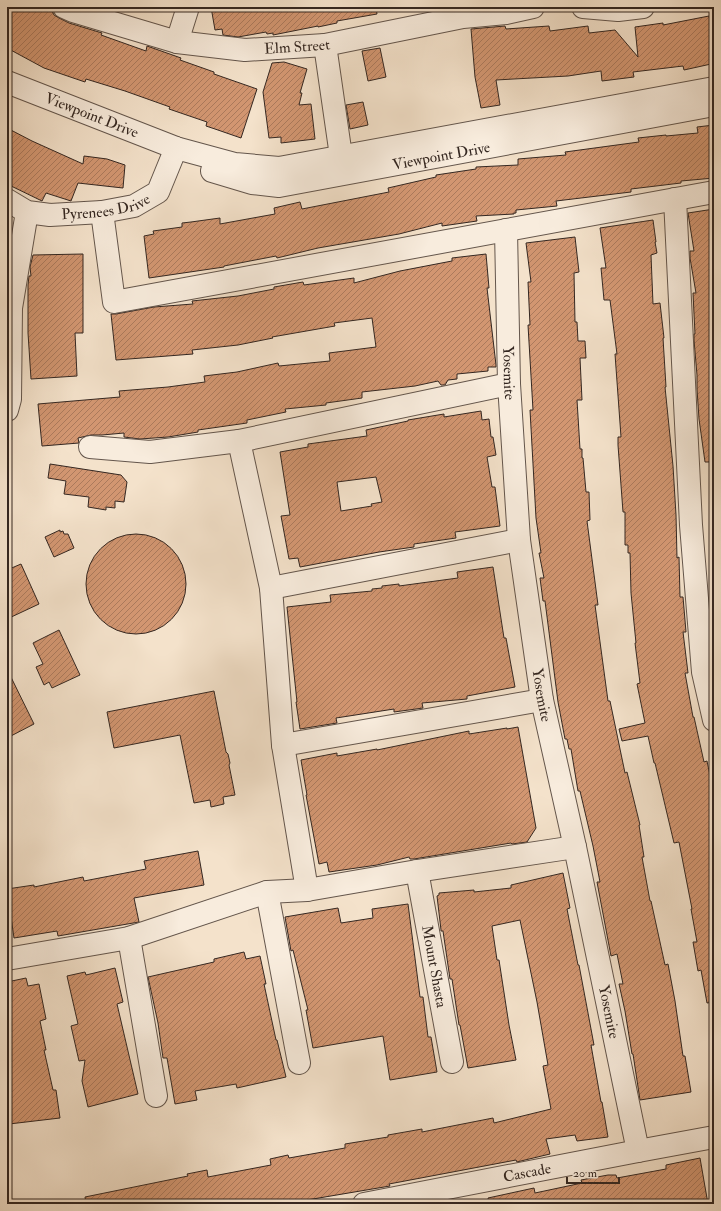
<svg xmlns="http://www.w3.org/2000/svg" width="721" height="1211" viewBox="0 0 721 1211" font-family="'IM FELL Double Pica',serif">
<defs>
<pattern id="building-hatch" width="6" height="6" patternUnits="userSpaceOnUse"><rect width="6" height="6" fill="#d29671"/><path d="M-1 1l2-2M0 6l6-6M5 7l2-2" fill="none" stroke="#ab7a5c"/></pattern>
</defs>
<rect width="100%" height="100%" fill="#f4e2cb"/>
<filter id="stains"><feTurbulence type="fractalNoise" baseFrequency=".005" numOctaves="4"/><feColorMatrix values="0 0 0 0 .2 0 0 0 0 .09 0 0 0 0 .02 0 0 0 .5 -.17"/></filter>
<radialGradient id="worn" r=".72"><stop offset=".6" stop-color="#630" stop-opacity="0"/><stop offset="1" stop-color="#630" stop-opacity=".3"/></radialGradient>
<!-- building -->
<path fill="url(#building-hatch)" stroke="#342721" fill-rule="evenodd" d="M7,7H45L52,11L54,15L59,18L69,23L102,33L101,35L146,51L147,46L181,58L180,60L214,72V74L257,89L241,138L215,129L206,126L207,122L169,109L170,107L125,91L86,79L85,82L44,68L7,48Z
M211,7H376L377,14L337,21V23L318,27V26L273,35V33L267,34L266,32L238,37L223,35L222,29L215,30Z
M709,16L714,40V58L710,59L711,64L684,70L683,66L633,72L634,77L602,81L601,71L568,76L496,80L500,105L481,108L475,77L471,29L505,26L506,29L549,26L550,31L588,26L589,33L615,30L638,57L635,27L663,23V25Z
M380,48L386,77L368,81L362,51Z
M284,62L307,69L300,93H302L299,105L311,104L315,139L281,143V137L269,138L263,92L272,63Z
M363,102L368,125L350,129L346,105Z
M714,125V178L681,181V183L631,189V192L556,201L557,206L516,210V213H514V214L476,216L477,221L442,226V223L399,234L318,248L277,258L276,256L224,266V267L149,278L144,236L154,234L153,231L182,227V223L191,222L220,218V224L275,214L274,208L300,202L302,209L389,192L388,188L436,177V175L476,169V167L518,165V159L566,155L565,152L639,142L638,138L666,135V136L698,133L697,127Z
M7,128L32,141L83,164L84,156L107,159L125,165L123,188L78,183L71,201L46,193L42,201L7,184Z
M714,209V462H705L699,419L697,389V375L694,340V334H695L693,293H696L690,258V251H694L688,213Z
M653,220L656,242H655L657,253L651,255L653,304L660,303L664,338H663L666,387H665L673,466L676,515L677,558L679,557L680,597H683L686,632H683L688,673H685L693,717H694L704,762L707,761L714,795V1002L707,1003L701,970L698,971L693,942H697L691,909H692L679,842L674,843L655,763H654L648,736L622,741L619,729L645,723L637,684L640,683L635,643H636L631,593L630,553H628V545H625V512H623L618,445V437H621L615,354H617L610,300H604L601,268H606L600,228Z
M575,237L579,272L574,273L575,322H577L578,341H585L586,358H580L582,400H577L580,449H582V458H583L586,492H589L590,520L587,521L598,605H595L608,701H610L625,773L627,772L640,825H639L644,857H642L650,901H651L665,965L668,964L675,1001L683,1056H685L691,1092L640,1100L633,1054H632L625,1011L619,984H623L617,954L611,956L597,882H600L593,846L580,791H578L571,749H569L567,739H565L558,702L545,601H543L540,578H544L539,553H541L536,518L530,410H533L528,325H530L528,282H531L526,243Z
M83,254V333H75L77,376L31,379L28,333V285L29,276H31L30,267L33,255Z
M486,254L489,288H487L496,365V367H488V371L457,374V379L448,380L445,385H441L438,381L415,386L362,392V398L326,403V405L285,409L286,412L247,420V423L198,430V432L168,437L140,439L124,437V433L102,435H91L78,438L79,443L42,446L38,404L120,397L119,391L168,387L205,382L204,376L237,372L278,363L279,366L330,361L329,353L376,347L372,318L334,323L335,326L272,337L273,338L238,345L192,350L193,354L116,360L111,314H116L154,307L193,304L192,301L238,296L274,289V287L303,282L304,285L354,278V283L400,271L452,261V258Z
M481,411L482,420L489,419L491,437H493L496,455L487,457L492,487H495L500,526L455,532L456,538L414,544V547L379,552L300,567L298,558L289,559L281,516L290,515L280,452L308,447V444L367,436L366,430L408,421V420L444,414V417ZM376,477L382,502L371,504L372,506L341,511L337,482Z
M50,464L121,475L127,482L124,502L115,501V508L106,507V510L88,507L89,497L64,494L66,481L48,478Z
M60,530V532L63,531L64,534H68L74,548L54,557L45,537Z
M86 584a50 50 0 1 1 100 0a50 50 0 1 1-100 0Z
M21,564L39,604L7,619V570Z
M493,567L504,638H506L515,687L467,696V699L422,703L423,708L416,709L394,712V709L336,718L337,723L300,729L296,702H297L287,607L331,602L330,595L372,591V589L382,588V586L399,584V586L458,578L457,572Z
M59,630L80,675L52,688L49,682L44,685L36,667L43,664L33,643Z
M7,669L34,724L7,738Z
M214,691L226,752L228,754L230,763L229,765L235,795L223,797L224,804L211,807L210,800L194,803L180,735L114,748L107,712Z
M518,727L536,828L527,842L512,844L511,843L414,859H410L409,857L377,865L329,872L327,862L319,864L306,795H307L301,760L337,753V756L377,749V750L469,731V734L507,728V729Z
M198,851L204,885L134,898L139,922L58,936L57,931L14,938L7,889L34,885V887L83,877L84,881L146,869L144,861Z
M563,873L570,908L567,909L578,965H579L594,1045H591L601,1102H602L608,1137L577,1141L575,1135L546,1139L550,1154L525,1160L517,1162L516,1160L389,1184L390,1186L307,1200L308,1201L295,1204H86L85,1197L188,1176L187,1174L207,1170L208,1177L271,1165L270,1159L288,1155L289,1158L345,1148V1144L388,1137V1135L422,1129V1132L493,1118L494,1123L551,1109L543,1066L548,1065L537,1002L520,920L492,926L497,960H499L509,1025L516,1060L468,1068L460,1025H459L452,979H450L443,931H441V930L437,896L439,895V893L474,890V892L511,888V885Z
M408,904L420,997H423L428,1037H431L437,1072L390,1080L383,1036L313,1048L306,1010H308L293,950L291,951L285,917L338,908L341,923L373,918L372,909Z
M244,952L246,959L260,956L266,984H264L276,1040H277L286,1077L237,1088L236,1084L195,1091L197,1100L175,1104L167,1058H163L158,1023L148,977L214,962V959Z
M115,968L123,1002L117,1004L138,1094L88,1107L82,1081L85,1060L79,1061L71,1026L78,1024L67,976L85,972L86,975Z
M26,978L28,986L39,984L46,1019L40,1021L46,1050H44L53,1090H56L60,1118L9,1124L7,1106V982Z
M700,1158L708,1204H489L488,1198L534,1188L535,1193L582,1183L581,1180L608,1175H616L617,1178L666,1169V1165Z"/>
<g fill="none" stroke-linecap="round" stroke-linejoin="round">
<!-- minor casing -->
<g stroke="#64564c" stroke-width="24">
<g id="minor">
<path id="s1" d="M64,7L73,11L177,42L245,50L325,45L463,17L506,13L533,7"/>
<path d="M583,7L618,10L643,7"/>
<path d="M177,42L188,7"/>
<path d="M325,45L341,156"/>
<path id="s2" d="M7,82L176,148L235,164L279,168L714,88"/>
<path id="s3" d="M212,171L252,183L279,186L714,105"/>
<path d="M675,199L691,525L703,672L714,720"/>
<path id="s4" d="M7,200L27,212L50,215L102,212L134,206L158,192L176,148"/>
<path d="M102,212L114,302L714,192"/>
<path id="s5" d="M506,230L509,384L519,540L542,700L575,847L638,1151"/>
<path d="M7,410L10,399L11,308L27,212"/>
<path d="M239,441L271,588L283,745L307,890"/>
<path d="M90,447L150,452L239,441L509,384"/>
<path d="M271,588L519,540"/>
<path d="M283,745L542,700"/>
<path id="s6" d="M417,871L452,1062"/>
<path d="M267,892L299,1063"/>
<path d="M129,938L156,1096"/>
<path d="M7,959L129,938L267,892L307,890L417,871L575,847"/>
<path id="s7" d="M364,1204L638,1151L714,1137"/>
</g>
</g>
<!-- minor -->
<use href="#minor" stroke="#f8ecdd" stroke-width="22"/>
</g>
<g text-anchor="middle" dominant-baseline="central" stroke-width="4" stroke-linejoin="round" paint-order="stroke">
<!-- street labels -->
<g font-size="15" fill="#342721" stroke="#f8ecdd">
<text stroke="none"><textPath href="#s1" startOffset="239">Elm Street</textPath></text>
<text stroke="none"><textPath href="#s2" startOffset="91">Viewpoint Drive</textPath></text>
<text stroke="none"><textPath href="#s3" startOffset="234">Viewpoint Drive</textPath></text>
<text stroke="none"><textPath href="#s4" startOffset="103">Pyrenees Drive</textPath></text>
<text stroke="none"><textPath href="#s5" startOffset="143">Yosemite</textPath></text>
<text stroke="none"><textPath href="#s5" startOffset="467">Yosemite</textPath></text>
<text stroke="none"><textPath href="#s6" startOffset="97">Mount Shasta</textPath></text>
<text stroke="none"><textPath href="#s5" startOffset="791">Yosemite</textPath></text>
<text stroke="none"><textPath href="#s7" startOffset="166">Cascade</textPath></text>
</g>
</g>
<!-- margin -->
<rect width="721" height="1211" fill="none" stroke="#f4e2cb" stroke-width="24"/>
<rect x="8" y="8" width="705" height="1195" fill="none" stroke="#342721" stroke-width="2"/>
<rect x="12" y="12" width="697" height="1187" fill="none" stroke="#342721"/>
<!-- scale -->
<path d="M567 1177v6h52v-6" fill="none" stroke="#342721" stroke-width="2"/>
<text x="573" y="1177" font-size="12" fill="#342721" stroke="#f8ecdd" stroke-width="3" paint-order="stroke">20 m</text>
<rect width="100%" height="100%" filter="url(#stains)"/>
<rect width="100%" height="100%" fill="url(#worn)"/>
</svg>
